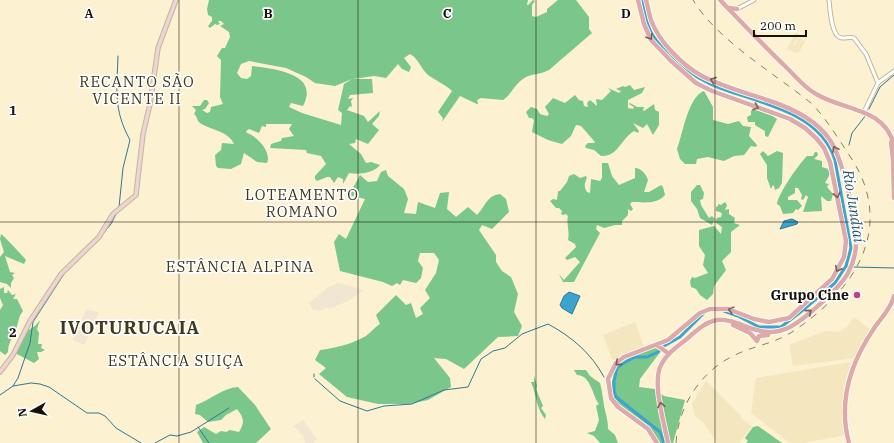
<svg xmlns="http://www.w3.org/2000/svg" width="894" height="443" viewBox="0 0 894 443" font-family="'IBM Plex Serif',serif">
<rect width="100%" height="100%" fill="#fcf1d0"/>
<!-- built -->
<path fill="#f4e6be" d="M796,32L800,35L793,44L795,45L799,38L802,39L798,47L803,40L805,41L798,54L787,49Z
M854,317L870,329L854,358L793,366L789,345L825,331L839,332L847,327Z
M635,322L644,347L615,361L612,359L603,335Z
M851,362L845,383L843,403L845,435L804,443H790L751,413L756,378Z
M706,381L740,415L742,419L752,426L739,443H717L704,423L695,416L692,404Z"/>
<!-- education -->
<path fill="#f1e6d1" d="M338,283L364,290L348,301L329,309L327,307L321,311L313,310L309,303L327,288Z
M86,310L99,312L84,345L73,340Z
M303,420L317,439L313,443H305L304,437L294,426Z"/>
<!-- forest -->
<path fill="#7ac68b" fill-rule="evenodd" d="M209,0H528L527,5H528L533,0L535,1L532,5V16L536,17L547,12V9L558,0H576L589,17V29L592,33L549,70C540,75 531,73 523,79C514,85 511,95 503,100L481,98L477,100L478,104H477L460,96L442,122L443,118L438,112L452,91C445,84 436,81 428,75C421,69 419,59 410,54L404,58L411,67L409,72L402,69L398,64L386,78L374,76L353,79H372L373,93L350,95L348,99L353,98L351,101L352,107L350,106L347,110L364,116L368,122L380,111L379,116L372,124L379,130L368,144L356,139L355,143L349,144L361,154L366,163L371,162L380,165C373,173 360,175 349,173L343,184V179L338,177L334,183L330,177H327L317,181L315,179V176L326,164L321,156L307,153L306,150L270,148L271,144L281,141L282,138L294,136L289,129L292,124H266V127L262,126L259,133L249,129L246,131L247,133C257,136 272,152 267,163L257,162L244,153L241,164L231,169L218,168L216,166L215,155L221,150L222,143L234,144C228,130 208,130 199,122C197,120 197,116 194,114L196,110L192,106H200L204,100H207L209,103L205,109L202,110L207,113L210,112L211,107L223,104L220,97L221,60L217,56L222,48H225L230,37L229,32L220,26L224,24L221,21H218L220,24L217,25L215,24L210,28L208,26L212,21V17L208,15L207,9ZM249,61L286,68L306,77L315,83L335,86L352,79L344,84L338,110L342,113L341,125L302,113L289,107L291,103L303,106C320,74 276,69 252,66L251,76L247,79L241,78L237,73L241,64Z
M630,85L634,90L645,87L642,93L628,100V108L633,109L634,107L629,104L630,103L637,107H644L643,111H644L654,104L655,110L659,112V125L653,135L647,124L643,128L633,123L639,131L638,133L634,131C620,140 618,157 601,156L594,150L586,148L585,146L588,143H594L595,142L581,126L576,125L571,136L562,144L548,140L532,132L534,120L532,118H529L526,112L531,107L537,109L540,114L547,116L549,114L545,107L553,98L565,103L575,95L579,100L583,101L584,106L588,107L587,103L590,100L597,106L596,99L602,100L611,91L608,88L619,93L621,91L616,89L623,86L625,87Z
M704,91L713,107V120L728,124L739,121L743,126L751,127L749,136L757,145L756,147L751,146L744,155L734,156L724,161L708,157L697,159L696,164H685L680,159L677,149C683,133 688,97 704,91Z
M753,109L771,115L777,119L768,137L765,136V131L755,125V122H748L747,117L751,115V111Z
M763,151L768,156L777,151L783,153L782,183L779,188L775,190L774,186L773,185L771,189L767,178V165L760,154Z
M815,152H817L818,155L814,159L822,161V167L828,169L830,174L825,183L829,184L827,187L833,194L831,201H827L821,196L822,211L803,212L808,197L806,195L803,200L801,199L802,195L798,188H795V193L788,197V200H797L802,206L798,210L796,209L793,213L783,214L780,206L777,204C778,194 799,164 807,156H813Z
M602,163H608L612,176L619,185L635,178V168C641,168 646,174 648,180L644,192H649L661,185L663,187L665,195C657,205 642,202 632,202L630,204L633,209L631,211L628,209V215L622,221V225H615L604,228L597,225L596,229L600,233L574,282H563L559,274L564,280L580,262L575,257L567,260L565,258L576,247L575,244L568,240C570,231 566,223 568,216L566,214L563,215L561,214L562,211L559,208H556L550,201L553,199L557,200L558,191H560L567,182L569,176L574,174L580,178L586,176L587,178C584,184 584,187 587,192L590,193L591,179L600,181L602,178Z
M386,170L388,176L404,189L408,199L404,213L416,214L418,202L435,208L440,193L449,192L447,209L456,217L468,207L477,215C486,206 486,196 500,194L506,199L509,212L492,229L482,225L479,230L496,255V262L502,271L511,277L518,294L514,312L522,326L518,336L498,337L464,369L446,359L434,358L450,378L451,387L428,400L409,404H378L347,397L319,374L326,368L315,360L320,350C336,348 352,344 366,336C369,334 374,328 380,324L376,315L396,295L406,305L411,303L416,318L423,314L420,308L430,298L425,290L436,273L439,260L434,253H420L418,261L423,268L421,278L416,283L403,280L400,285L397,283L392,286L383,282L340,271L334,242L339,234L346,239L365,199L349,195L360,175L368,182L377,181L381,172Z
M697,185H700L704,193L703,199L700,200L701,205L709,218L712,216L715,219L712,225L700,218L697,209L691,201V192Z
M725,202L727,205L725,210L729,209V214L735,218L734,223L740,225L731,232V252L722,261L726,270L714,286L713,294L707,300L700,295L696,289L691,287L690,281L692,277L695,278L708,273L703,265L705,255L699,246V230L714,226L721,234L722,227L715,222L717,218L721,217L722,214L720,212L716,211V207L718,206V204L721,205Z
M1,234C4,236 23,256 26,260L24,264L5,256L10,272L15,273L12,275L14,278L11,283V288L7,284L0,282V257L4,252L0,239Z
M4,287V293H7L8,290L12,295L16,294L13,299H17L23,311C18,317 19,322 16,329C13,337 8,343 8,352L5,355L0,351V310L3,305L0,298V289Z
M40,320L37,329L39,333L38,344H42L41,348L45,350L41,352H37L39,359L34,363L15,353L26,332L36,325Z
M657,348L661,351L640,379L639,387L655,389L664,396L685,400L673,443H659C654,423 610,410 611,390C611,386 613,378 614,373C616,360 646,349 657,348Z
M574,370H586L590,376L600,383C602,391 603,398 604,406C606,415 608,420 608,429L615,435L618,443H600L594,436L587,433L595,431L599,420L596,406L599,404C592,395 591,375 577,375Z
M534,375L537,386L536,389L543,406L541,408L546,415L545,419C536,408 537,396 531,382H534Z
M238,387L255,405L271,429L256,443H203L197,432L204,427L216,434L221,431L226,432L230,430L239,432C245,422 244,418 237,409L226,415L221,420L208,422L200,415L195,414L196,405C210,400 223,388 238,387Z
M758,426L782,443H746L748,441L745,438L753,427Z"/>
<!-- water -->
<path fill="#3aa4cf" stroke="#2f7893" d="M792,219L798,222L797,224L780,229L784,221Z
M569,292L580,296L572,314L562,308L560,305L564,296Z"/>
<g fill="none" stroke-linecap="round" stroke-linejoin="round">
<!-- stream -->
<path stroke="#2f7893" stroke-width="1" d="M118,56C117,90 113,109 130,140L123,168L119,207
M869,109L880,87L894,75
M849,145L852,133L866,115
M101,236L111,224L116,214
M73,265L79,259
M845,267H848
M853,267L894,268
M314,374V377
M315,379L340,401L367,411L384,406L412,404L444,390L468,387L481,359L493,351L505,348L522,334L548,324C572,337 591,353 604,377
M13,386L18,378L30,343L33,322L64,274
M612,389L614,391
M0,395L13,386L31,383L40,384L49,387L87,413H99L105,416L116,428L141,443
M198,427L209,443
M155,443L170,435L177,436L191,432L229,408"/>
<!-- river -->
<path stroke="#3aa4cf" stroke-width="3" d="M643,0C644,9 646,21 650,30C653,38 662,47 669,53C680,65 695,77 710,84C752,103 819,108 835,160L851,248L846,266L835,283L803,310L781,327H759L738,316L724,311
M664,443L660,432L616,397L614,391V381L617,368L622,364L635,357H647L658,352L664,346L680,337L704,313"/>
<!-- tertiary casing -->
<g stroke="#c2b798" stroke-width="5">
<path id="tertiary" d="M829,0C830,9 831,32 839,37C843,40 849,36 854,38L866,54L878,83
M737,9L754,0
M864,112L878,83L894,71"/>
</g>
<!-- secondary casing -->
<g stroke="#c2b798" stroke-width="5.5">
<path id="secondary" d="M0,372L13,355L30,321L61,274L99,237L113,214L136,195L143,134L150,104L158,48L176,0"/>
</g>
<!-- primary casing -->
<g stroke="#fff" stroke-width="6">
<path id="primary" d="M638,0L644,24L651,40L671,61L696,83L712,91L790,119L805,128L817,139L824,148L830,162L846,241L844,257L832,279L789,318L769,322L754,319L728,309H710L700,313L668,340L624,357L616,363L608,379L611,398L618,407L648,429L657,443
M646,0C648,7 649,14 651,20C659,42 682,65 702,76C723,87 750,94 773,102C795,110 816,120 830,140C843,160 854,212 856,236C857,249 854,262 848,273C840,288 805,319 790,327C784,330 777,332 770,332C752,333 735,318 717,320C705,322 696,331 688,338C678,346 667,353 661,365C652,382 664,423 668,443
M720,0C743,24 765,47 789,70C797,78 805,88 816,94C844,111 884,107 894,145
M729,8L737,9
M891,142L893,159L894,198
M733,325L750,333L757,341L759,336L768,335
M657,345L669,354
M849,443C838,402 850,364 873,330C880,319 891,309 894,296"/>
</g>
<!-- tertiary -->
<use href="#tertiary" stroke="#fff" stroke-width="3"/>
<!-- secondary -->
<use href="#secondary" stroke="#eed4d4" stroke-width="3.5"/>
<!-- primary -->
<use href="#primary" stroke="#ddaaa9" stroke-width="4.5"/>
<!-- rail -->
<path stroke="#867f69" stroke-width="1" stroke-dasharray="7 7" stroke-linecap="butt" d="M676,443C678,407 700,372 733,356C752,346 774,344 792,332C844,298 889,244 862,178C857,166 849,155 842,144C832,129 823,115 811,103C775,74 716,39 693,0"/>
</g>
<!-- one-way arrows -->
<defs><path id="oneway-chevron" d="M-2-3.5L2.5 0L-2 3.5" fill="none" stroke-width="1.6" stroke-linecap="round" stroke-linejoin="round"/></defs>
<g stroke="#7a5e58">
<use href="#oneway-chevron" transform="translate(650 37) rotate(58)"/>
<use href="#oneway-chevron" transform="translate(713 80) rotate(-160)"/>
<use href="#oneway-chevron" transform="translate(756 107) rotate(20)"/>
<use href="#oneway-chevron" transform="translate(835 149) rotate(-117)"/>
<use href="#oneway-chevron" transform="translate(837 195) rotate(78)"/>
<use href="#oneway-chevron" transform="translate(838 269) rotate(117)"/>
<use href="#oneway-chevron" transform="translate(731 310) rotate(-165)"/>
<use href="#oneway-chevron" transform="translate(809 312) rotate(-40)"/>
<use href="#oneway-chevron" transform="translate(618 363) rotate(139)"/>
<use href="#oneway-chevron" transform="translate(661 405) rotate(-99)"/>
</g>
<!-- grid -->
<path fill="none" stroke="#161207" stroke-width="1" stroke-opacity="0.55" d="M179,0V443M358,0V443M536,0V443M715,0V443M0,222H894"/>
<!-- markers -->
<circle fill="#c03f87" stroke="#fefefe" stroke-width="1.5" cx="857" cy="295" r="4"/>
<g text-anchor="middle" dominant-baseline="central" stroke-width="3.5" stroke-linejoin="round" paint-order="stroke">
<!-- poi labels -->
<g font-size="14" font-weight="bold" fill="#161207" stroke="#fefefe" text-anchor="end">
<text x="849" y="295">Grupo Cine</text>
</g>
<!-- neighbourhood labels -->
<g font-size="15" letter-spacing="1" fill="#40371c" stroke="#fefefe">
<text x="137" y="81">RECANTO SÃO<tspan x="137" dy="17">VICENTE II</tspan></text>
<text x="302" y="194">LOTEAMENTO<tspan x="302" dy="17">ROMANO</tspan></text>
<text x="240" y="266">ESTÂNCIA ALPINA</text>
<text x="176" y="360">ESTÂNCIA SUIÇA</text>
</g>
<!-- water labels -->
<g font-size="15" font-style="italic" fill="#2a5669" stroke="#fefefe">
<text transform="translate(854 206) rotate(81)">Rio Jundiaí</text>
</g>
<!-- district labels -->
<g font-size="18" font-weight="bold" letter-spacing="1" fill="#40371c" stroke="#fefefe">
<text x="130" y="327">IVOTURUCAIA</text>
</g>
</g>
<g font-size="13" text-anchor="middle" font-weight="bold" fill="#161207" stroke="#fefefe" stroke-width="3.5" stroke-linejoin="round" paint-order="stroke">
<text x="89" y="18">A</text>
<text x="268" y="18">B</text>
<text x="447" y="18">C</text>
<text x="626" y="18">D</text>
<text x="13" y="115">1</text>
<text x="13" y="337">2</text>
</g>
<!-- north arrow -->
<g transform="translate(32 411) rotate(262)" stroke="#fefefe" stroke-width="3" paint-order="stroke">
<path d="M0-3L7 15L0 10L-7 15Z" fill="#161207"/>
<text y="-6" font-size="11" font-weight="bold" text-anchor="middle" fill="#161207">N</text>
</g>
<!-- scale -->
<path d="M754 30v6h52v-6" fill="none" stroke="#161207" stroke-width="2"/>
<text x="760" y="30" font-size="12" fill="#161207" stroke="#fefefe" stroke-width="3" paint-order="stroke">200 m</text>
</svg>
